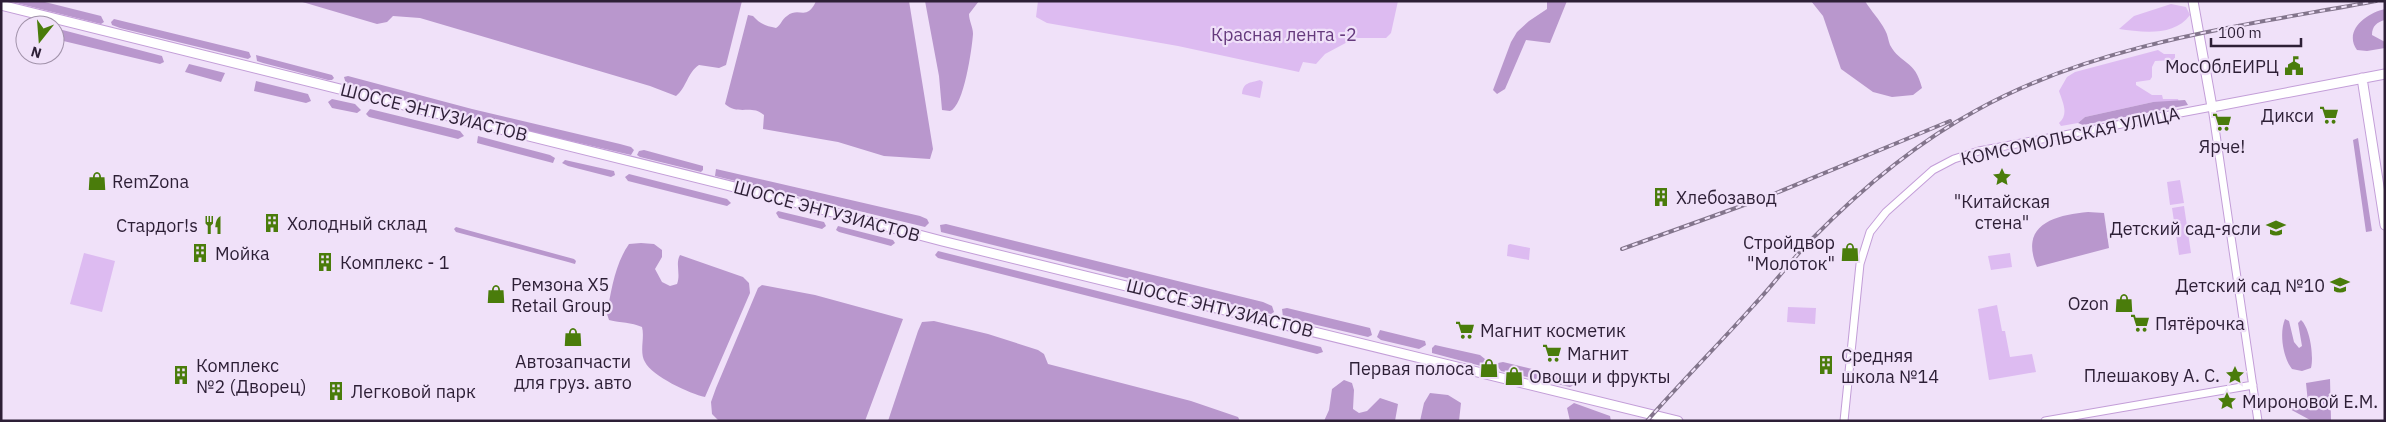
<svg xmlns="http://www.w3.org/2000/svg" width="2386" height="422" viewBox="0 0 2386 422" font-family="'IBM Plex Sans',sans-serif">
<rect width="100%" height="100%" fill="#f0e1f9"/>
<!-- green -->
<path fill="#ddbbf1" d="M1038,1H1398L1391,33L1386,38H1355L1325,54L1316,64L1303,62L1299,72L1178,46L1047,23L1036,17Z
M2171,4L2186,7L2190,15C2174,37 2142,32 2119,29L2134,16Z
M2158,50L2164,54H2175V58L2173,60L2155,61L2152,67V77L2150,80L2136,82V85L2152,95H2162L2163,99H2178L2179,102H2153L2085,117L2078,123L2061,126L2059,123C2069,114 2063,103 2059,91L2067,77L2075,72Z
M1260,80L1263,82L1260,98L1242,94C1243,82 1250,83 1260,80Z
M2180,180L2184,203L2170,205L2167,182Z
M2184,206L2191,253L2179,255L2172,208Z
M1510,244L1530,248L1529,260L1507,256L1508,245Z
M84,253L115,261L102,312L70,304Z
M2010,253L2012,267L1991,270L1988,256Z
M1997,305L2002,331H2005L2010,357L2032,354L2036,372L1989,380L1978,309Z
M1788,307L1816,308L1815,324L1787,322Z"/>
<!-- forest -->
<path fill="#b997cd" d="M8,1H41L101,16L104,22L101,24Z
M299,1H742L726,65L719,68L699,65C687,73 687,87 676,96L650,86L420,18L393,16L387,22L377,24Z
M816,1H909L933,149L930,159L884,156L838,142L763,129L764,115C751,104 739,116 725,104L748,15L753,16C760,24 766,26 776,28C781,25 782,19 787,16C799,6 807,22 816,1Z
M925,1H979L969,14C969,21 973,27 973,34C972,48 964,107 950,111L942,110L939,76Z
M1547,1H1567L1550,43L1526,40L1505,89L1497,94L1493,90L1511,42L1517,32L1529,21L1547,9Z
M1811,1H1865C1871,11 1880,20 1885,30C1888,35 1888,40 1890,45C1901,65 1915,59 1922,88L1913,95L1892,97L1873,92L1841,69L1823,16Z
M2385,9V20C2377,22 2372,26 2372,35L2385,42V48L2367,51L2357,50C2343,30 2367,13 2385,9Z
M114,19L249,52L251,57L248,59L120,28L112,25L111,22Z
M55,28L162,56L164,62L160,64L55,39Z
M256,55L332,75L334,78L332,80H328L263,63L257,61Z
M189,64L225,73L221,82L185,72Z
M348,76L472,109L620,144L631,147L634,150L631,155L475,119L346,84L344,77Z
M256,81L308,94L311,101L306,103L254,91Z
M332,99L355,104L361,110L357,113L332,108L328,102Z
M2185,100L2188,105L2083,125L2078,123L2085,117L2153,102Z
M370,109L460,131L464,136L458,139L369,117L366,114Z
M478,136L550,155L555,158L553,163L477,143Z
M2358,138L2372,231L2366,232L2353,140Z
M644,150L703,166V170L701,172L640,157L637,155L639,151Z
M565,160L614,171L615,175L611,177L568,166L562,163Z
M716,169L920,216L927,219L929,223L925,227L715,176Z
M629,174L727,199L731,203L727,206L628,181L625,177Z
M778,211L824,222L826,226L822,229L779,218L776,213Z
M2088,212L2104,213L2109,248L2037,267C2019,225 2054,215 2088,212Z
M946,224L1263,302L1272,306L1274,312L1271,314L941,232L940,225Z
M838,226L893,240L895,243L891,246L839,232L836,230Z
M456,227L574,259L576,261L575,264L568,262L456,232L454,229Z
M641,243L654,244L662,250V257L655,269L662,282L670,286L677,284C681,274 675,264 680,255L743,277L749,283L750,293L705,397C690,394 652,376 645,362C639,352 645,338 642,327C631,322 621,323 609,320L607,314C611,291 615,264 629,244Z
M938,251L1321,347L1323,352L1317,354L938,258L935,255Z
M762,285L815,295L903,319L865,421H719L712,414L711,402L716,388L758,288Z
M1287,308L1370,328L1372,335L1368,337L1283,317L1282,309Z
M2285,319L2289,321L2294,342L2299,348L2302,346L2298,323L2301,320C2310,328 2314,356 2311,368L2302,371L2292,369C2283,358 2279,333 2285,319Z
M934,321L988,334L1038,350L1044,354L1048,364L1191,401L1238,417L1240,421H888L918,331L922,322Z
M1380,330L1425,341L1426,345L1419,349L1381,340L1377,337Z
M1435,345L1480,355L1485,359L1484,363L1481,366L1432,353V348Z
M1503,362L1573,379L1574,385L1570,387L1501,371L1497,366L1498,363Z
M2330,379L2331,420L2312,421L2286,407L2308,403L2306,383Z
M1344,380L1352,383L1354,390L1353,409L1359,413L1367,411L1380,398L1398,404L1395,421H1324L1329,410L1332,389Z
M1430,393L1448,395L1461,403L1459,421H1420L1424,403Z
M1574,403L1610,416L1611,421H1570L1567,408Z"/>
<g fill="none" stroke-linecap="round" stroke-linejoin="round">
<!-- minor casing -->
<g stroke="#c39ed8" stroke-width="9">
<path id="minor" d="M1844,421L1860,264L1870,232L1886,212L1933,170L1954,159L1979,151L2212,107L2258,421
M2045,421L2253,385"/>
</g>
<!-- major casing -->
<g stroke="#c39ed8" stroke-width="11">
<path id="major" d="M2193,1L2212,107L2385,74
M1,5L775,197L942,241L1678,421
M2362,78L2385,225"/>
</g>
<!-- minor -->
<use href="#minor" stroke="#fff" stroke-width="7"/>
<!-- major -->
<use href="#major" stroke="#fff" stroke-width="9"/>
<!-- rail casing -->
<g stroke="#83758c" stroke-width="4">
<path id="rail" d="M1622,249L1769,196L1950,121
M1647,421C1682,381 1719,344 1754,305C1774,284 1791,260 1812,239C1860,190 1916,143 1977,110C2098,43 2242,26 2376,1"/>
</g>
<!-- rail -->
<use href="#rail" stroke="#f0e1f9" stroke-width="2" stroke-dasharray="5.5" stroke-linecap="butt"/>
</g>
<!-- icons -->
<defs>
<g id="civic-bare" transform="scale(1.5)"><path d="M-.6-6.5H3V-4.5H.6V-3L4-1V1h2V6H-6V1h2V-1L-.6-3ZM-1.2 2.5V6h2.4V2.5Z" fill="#4a7c0b" stroke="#f0e1f9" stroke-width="2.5" paint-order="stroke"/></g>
<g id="supermarket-bare" transform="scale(1.5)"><path d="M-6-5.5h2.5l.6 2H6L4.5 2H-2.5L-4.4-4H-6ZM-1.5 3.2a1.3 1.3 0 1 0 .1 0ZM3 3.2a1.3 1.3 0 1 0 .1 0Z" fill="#4a7c0b" stroke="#f0e1f9" stroke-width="2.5" paint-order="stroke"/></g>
<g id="sight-bare" transform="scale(1.5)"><path d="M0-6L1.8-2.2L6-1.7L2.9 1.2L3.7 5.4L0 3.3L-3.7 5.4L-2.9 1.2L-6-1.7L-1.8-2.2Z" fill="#4a7c0b" stroke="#f0e1f9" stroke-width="2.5" paint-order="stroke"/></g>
<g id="shop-bare" transform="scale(1.5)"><path d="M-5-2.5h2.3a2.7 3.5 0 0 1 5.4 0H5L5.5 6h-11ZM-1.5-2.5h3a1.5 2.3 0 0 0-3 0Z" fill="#4a7c0b" stroke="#f0e1f9" stroke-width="2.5" paint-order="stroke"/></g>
<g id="building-bare" transform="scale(1.5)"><path d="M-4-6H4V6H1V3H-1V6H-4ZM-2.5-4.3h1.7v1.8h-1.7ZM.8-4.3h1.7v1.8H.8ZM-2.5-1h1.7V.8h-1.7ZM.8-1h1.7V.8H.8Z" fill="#4a7c0b" stroke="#f0e1f9" stroke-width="2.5" paint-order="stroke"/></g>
<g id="restaurant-bare" transform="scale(1.5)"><path d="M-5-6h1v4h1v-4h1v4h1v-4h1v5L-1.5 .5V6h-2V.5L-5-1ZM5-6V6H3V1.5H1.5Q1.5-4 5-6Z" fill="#4a7c0b" stroke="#f0e1f9" stroke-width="2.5" paint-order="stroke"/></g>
<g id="school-bare" transform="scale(1.5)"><path d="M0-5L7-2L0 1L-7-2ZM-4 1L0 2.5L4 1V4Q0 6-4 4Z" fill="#4a7c0b" stroke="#f0e1f9" stroke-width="2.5" paint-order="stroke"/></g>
</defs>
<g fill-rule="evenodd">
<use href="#civic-bare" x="2294" y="66"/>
<use href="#supermarket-bare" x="2329" y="115"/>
<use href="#supermarket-bare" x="2222" y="122"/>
<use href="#sight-bare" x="2002" y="177"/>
<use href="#shop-bare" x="97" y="181"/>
<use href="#building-bare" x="1661" y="197"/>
<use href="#building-bare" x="272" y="223"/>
<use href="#restaurant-bare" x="213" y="225"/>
<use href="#school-bare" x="2276" y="228"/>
<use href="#shop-bare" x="1850" y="252"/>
<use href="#building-bare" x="200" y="253"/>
<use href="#building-bare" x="325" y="262"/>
<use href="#school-bare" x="2340" y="285"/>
<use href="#shop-bare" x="496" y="294"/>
<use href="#shop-bare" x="2124" y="303"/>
<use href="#supermarket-bare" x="2140" y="323"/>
<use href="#supermarket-bare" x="1465" y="330"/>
<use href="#shop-bare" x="573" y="337"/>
<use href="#supermarket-bare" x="1552" y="353"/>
<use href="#building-bare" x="1826" y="365"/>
<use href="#shop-bare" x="1489" y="368"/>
<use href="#building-bare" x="181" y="375"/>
<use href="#sight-bare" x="2235" y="375"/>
<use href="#shop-bare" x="1514" y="376"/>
<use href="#building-bare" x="336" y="391"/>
<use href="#sight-bare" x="2227" y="401"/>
</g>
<g text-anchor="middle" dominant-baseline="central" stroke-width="4.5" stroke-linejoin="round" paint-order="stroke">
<!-- park labels -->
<g font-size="18" fill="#653a7d" stroke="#f0e1f9">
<text x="1284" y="34">Красная лента -2</text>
</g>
<!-- poi labels -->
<g font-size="18" fill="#2d1f36" stroke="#f0e1f9" text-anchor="start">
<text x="2279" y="66" text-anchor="end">МосОблЕИРЦ</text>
<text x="2314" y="115" text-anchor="end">Дикси</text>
<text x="2222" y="146" text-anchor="middle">Ярче!</text>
<text x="112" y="181">RemZona</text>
<text x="1676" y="197">Хлебозавод</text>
<text x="2002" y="201" text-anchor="middle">"Китайская<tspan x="2002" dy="21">стена"</tspan></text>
<text x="287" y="223">Холодный склад</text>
<text x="198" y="225" text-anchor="end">Стардог!s</text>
<text x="2261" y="228" text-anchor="end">Детский сад-ясли</text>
<text x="1835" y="242" text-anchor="end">Стройдвор<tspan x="1835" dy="21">"Молоток"</tspan></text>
<text x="215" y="253">Мойка</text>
<text x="340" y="262">Комплекс - 1</text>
<text x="511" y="284">Ремзона X5<tspan x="511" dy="21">Retail Group</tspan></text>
<text x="2325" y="285" text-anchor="end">Детский сад №10</text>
<text x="2109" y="303" text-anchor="end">Ozon</text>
<text x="2155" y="323">Пятёрочка</text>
<text x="1480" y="330">Магнит косметик</text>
<text x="1567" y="353">Магнит</text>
<text x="1841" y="355">Средняя<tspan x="1841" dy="21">школа №14</tspan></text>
<text x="573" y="361" text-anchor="middle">Автозапчасти<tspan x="573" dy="21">для груз. авто</tspan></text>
<text x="196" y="365">Комплекс<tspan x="196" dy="21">№2 (Дворец)</tspan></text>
<text x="1474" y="368" text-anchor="end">Первая полоса</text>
<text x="2220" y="375" text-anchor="end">Плешакову А. С.</text>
<text x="1529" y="376">Овощи и фрукты</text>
<text x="351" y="391">Легковой парк</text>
<text x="2242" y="401">Мироновой Е.М.</text>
</g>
<!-- street labels -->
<g font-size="18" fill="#2d1f36" stroke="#f0e1f9">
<text transform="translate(434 112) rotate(14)">ШОССЕ ЭНТУЗИАСТОВ</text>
<text transform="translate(2070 136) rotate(-12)">КОМСОМОЛЬСКАЯ УЛИЦА</text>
<text transform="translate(827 211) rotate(15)">ШОССЕ ЭНТУЗИАСТОВ</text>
<text transform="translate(1220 308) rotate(14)">ШОССЕ ЭНТУЗИАСТОВ</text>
</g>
</g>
<!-- border -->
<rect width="2386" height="422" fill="none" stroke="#2d1f36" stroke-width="5"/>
<!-- north arrow -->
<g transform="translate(40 40) rotate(197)"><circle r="24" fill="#f0e1f9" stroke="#a293ab"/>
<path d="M0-4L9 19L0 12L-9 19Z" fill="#4a7c0b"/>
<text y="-8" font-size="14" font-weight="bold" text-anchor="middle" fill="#2d1f36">N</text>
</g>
<!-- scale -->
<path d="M2211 38v8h90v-8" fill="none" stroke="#2d1f36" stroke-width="2.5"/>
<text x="2218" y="38" font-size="15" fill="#2d1f36" stroke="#f0e1f9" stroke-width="4" paint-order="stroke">100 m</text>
</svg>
